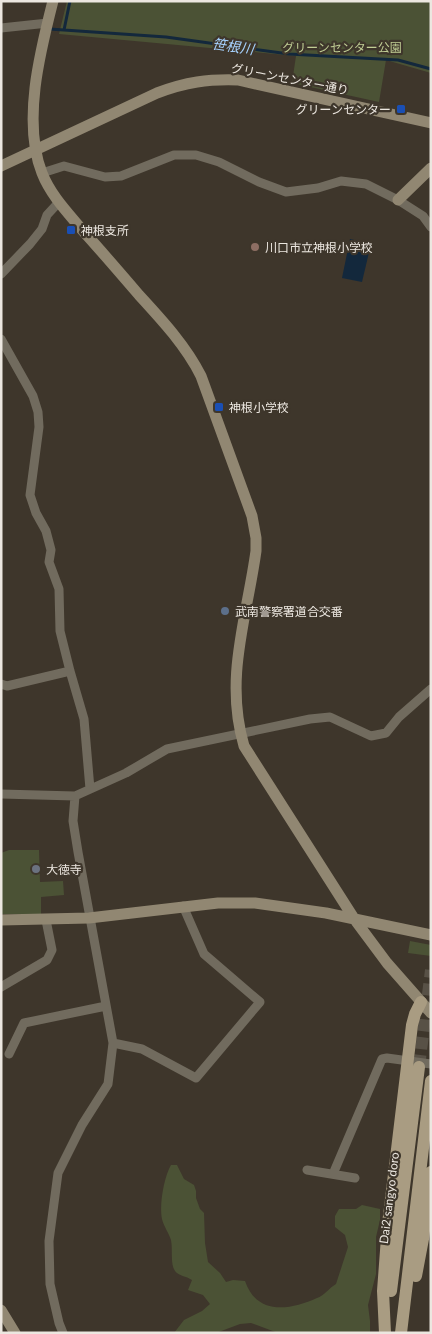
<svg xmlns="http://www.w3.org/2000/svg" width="432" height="1334" viewBox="0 0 432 1334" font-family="Lato,'Noto Sans JP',sans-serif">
<rect width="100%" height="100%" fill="#3e362b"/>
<!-- green -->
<path fill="#4b5235" d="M67,1H431V73L386,60L379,102L292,83L296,56L59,34Z
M9,850H39L40,882L63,881L64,895L41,897V914H1V853Z
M410,941L431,945V956L408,953Z
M171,1165H177L184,1179L194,1185L196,1191V1198L200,1209L204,1213L205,1243L208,1262L220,1273L226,1282L233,1280L245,1281C257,1316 290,1310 317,1298C324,1296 329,1288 336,1284L348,1247L345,1235L335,1227V1216L339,1209H356L362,1205L380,1209V1220L376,1237V1274L368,1305L370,1321V1333H278L251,1323L240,1324L216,1333H174L184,1320L202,1311L210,1304L203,1295L188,1290L192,1280C186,1276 179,1276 175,1271C170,1264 173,1249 171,1240C169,1233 164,1227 162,1219C159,1205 164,1177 171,1165Z"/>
<!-- water -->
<path fill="#13283c" d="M350,239L371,244L362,282L342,278Z"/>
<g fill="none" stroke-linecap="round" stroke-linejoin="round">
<!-- stream -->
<path stroke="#13283c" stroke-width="3" d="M70,1L64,30L166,37L289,54L398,60L431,69
M49,29L64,30"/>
<!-- primary-tunnel -->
<path stroke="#585146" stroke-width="12" stroke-dasharray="12 6" stroke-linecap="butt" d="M419,1067L431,970"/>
<!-- street -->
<path stroke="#716b5e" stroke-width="9" d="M1,28L48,23
M42,173L64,166L105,177L121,176L174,155H196L219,162L259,182L286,192L318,188L341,181L366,184L398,200L423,216L431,227
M1,274L30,244L42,229L47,215L59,202
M1,339L33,396L38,412L39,427L30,495L36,513L46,531L51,550L49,562L59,589L60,631L70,671L84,719L90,789
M1,684L7,686L70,671
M1,794L75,796L126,773L167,749L310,719L330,717L371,736L386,733L399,717L431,689
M1,987L47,960L52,950L46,920
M113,1043L142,1049L196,1078L260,1002L204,954L183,906
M9,1054L24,1023L106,1006
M307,1170L355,1178
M333,1174L382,1059L387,1058L431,1064
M63,1333L59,1323L50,1284L49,1241L58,1173L82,1125L108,1084L113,1043L78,852L73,821L75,796"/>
<!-- secondary -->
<path stroke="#918772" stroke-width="11" d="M53,1C40,52 22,122 42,173C51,196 69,214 84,232C103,253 121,274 139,295C162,320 186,346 201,376L252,516L256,538V551C247,617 224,678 244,746L355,920L387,963L431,1013
M1,166L157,93C186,82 208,79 238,80L431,123
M398,200L431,168
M1,920L89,918L218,903H255L326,913L431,935
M1,1310L15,1333"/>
<!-- primary -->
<path stroke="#a99c82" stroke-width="12" d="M416,1276L423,1239L431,1172
M391,1291L419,1067
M385,1333L383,1291L388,1224L412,1025L415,1014L421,1002
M401,1333L431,1081"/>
</g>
<!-- markers -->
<g fill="#1a4fb4" stroke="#3e362b" stroke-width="2">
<rect x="396" y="104" width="10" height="10" rx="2.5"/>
<rect x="66" y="225" width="10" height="10" rx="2.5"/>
<rect x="214" y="402" width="10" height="10" rx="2.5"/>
</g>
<circle fill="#8d6e63" stroke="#3e362b" stroke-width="2" cx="255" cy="247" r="5"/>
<circle fill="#5c6f8a" stroke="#3e362b" stroke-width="2" cx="225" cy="611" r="5"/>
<circle fill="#6b7280" stroke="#3e362b" stroke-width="2" cx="36" cy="869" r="5"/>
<g text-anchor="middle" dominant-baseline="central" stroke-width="4.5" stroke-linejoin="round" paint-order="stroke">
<!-- park labels -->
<g font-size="12" fill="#c0cd94" stroke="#3e362b">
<text x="342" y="47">グリーンセンター公園</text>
</g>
<!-- street labels -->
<g font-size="12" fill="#ece7e0" stroke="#3e362b">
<text transform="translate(290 79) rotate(11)">グリーンセンター通り</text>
<text transform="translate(389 1198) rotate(-83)">Dai2 sangyo doro</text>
</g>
<!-- poi labels -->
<g font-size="12" fill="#ece7e0" stroke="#3e362b" text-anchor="start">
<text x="391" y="109" text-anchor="end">グリーンセンター</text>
<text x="81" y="230">神根支所</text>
<text x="265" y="247">川口市立神根小学校</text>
<text x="229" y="407">神根小学校</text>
<text x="235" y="611">武南警察署道合交番</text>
<text x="46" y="869">大徳寺</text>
</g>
<!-- water labels -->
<g font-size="14" font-style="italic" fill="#a5d0fc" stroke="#3e362b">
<text transform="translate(233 46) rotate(8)">笹根川</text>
</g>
</g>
<!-- border -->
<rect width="432" height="1334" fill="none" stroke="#ece7e0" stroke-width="5"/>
</svg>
